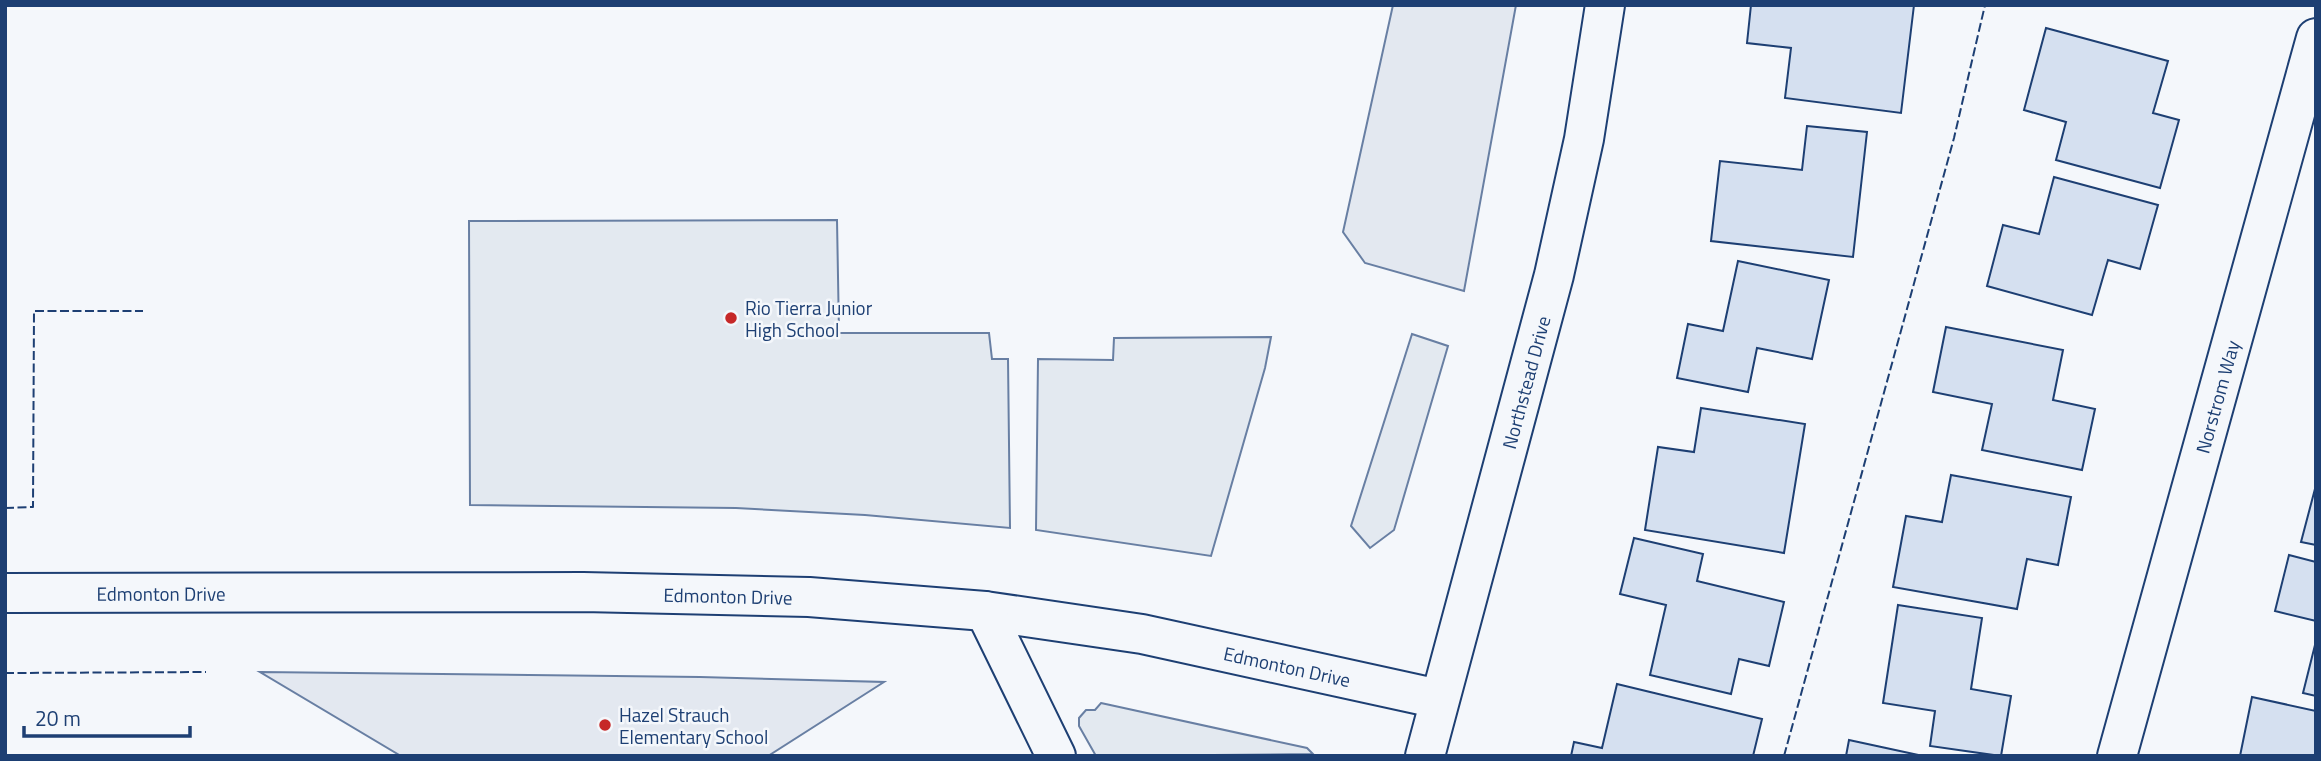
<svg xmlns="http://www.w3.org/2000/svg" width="2321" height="761" viewBox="0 0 2321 761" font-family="'Titillium Web',sans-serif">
<rect width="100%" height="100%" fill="#f4f7fb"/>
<!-- green -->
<path fill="#e3e9f0" stroke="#687fa3" stroke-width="2" d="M837,220L839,333H989L992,359H1008L1010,528L865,515L736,508L470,505L469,221Z
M1412,334L1448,346L1394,530L1370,548L1351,526Z
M1271,337L1265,368L1211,556L1036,530L1038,359L1113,360L1114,338Z
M1101,703L1307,748L1313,754L1096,756L1079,726V718L1086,710H1095Z"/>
<!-- parking -->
<path fill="#e3e8f0" stroke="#687fa3" stroke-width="2" d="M1393,5H1516L1464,291L1365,263L1343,232Z
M260,672L700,677L884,682L768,756H401Z"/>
<!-- building -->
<path fill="#d5e0f0" stroke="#1d3f73" stroke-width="2" d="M1751,5H1914L1901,113L1785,98L1791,48L1747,43Z
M2046,28L2168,61L2153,113L2179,120L2160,188L2056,160L2066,122L2024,110Z
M1807,126L1867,132L1853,257L1711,241L1720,161L1802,170Z
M2054,177L2158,205L2140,269L2108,260L2092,315L1987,286L2003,225L2039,234Z
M1738,261L1829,280L1812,359L1757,348L1748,392L1677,378L1688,324L1723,331Z
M1946,327L2063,350L2053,400L2095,409L2082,470L1982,450L1992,404L1933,392Z
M1701,408L1805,424L1784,553L1645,530L1658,447L1694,452Z
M1951,475L2071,497L2058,565L2027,559L2017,609L1893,587L1906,516L1942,522Z
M2316,485V545L2301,542Z
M1634,538L1703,554L1697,581L1784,602L1769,666L1739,659L1731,694L1650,675L1666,605L1620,594Z
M2289,555L2316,562V621L2275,611Z
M1898,605L1982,618L1971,689L2011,696L2001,756L1930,746L1935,711L1883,703Z
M2316,641V696L2303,693Z
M1617,684L1762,719L1753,756H1571L1574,742L1602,748Z
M2252,697L2316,711V756H2240Z
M1849,740L1923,756H1846Z"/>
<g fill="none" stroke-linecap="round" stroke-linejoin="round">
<!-- minor casing -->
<g stroke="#1d3f73" stroke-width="42">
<g id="minor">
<path id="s1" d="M5,593L583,592L809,597L985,611L1142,634L1439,699"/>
<path d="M985,611L1056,756"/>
<path id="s2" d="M1425,756L1554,275L1584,139L1605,5"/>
<path id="s3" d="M2117,756L2316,38"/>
</g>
</g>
<!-- minor -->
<use href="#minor" stroke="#f4f7fb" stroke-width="38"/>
<!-- fence -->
<path stroke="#1d3f73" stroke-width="2" stroke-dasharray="9 3.5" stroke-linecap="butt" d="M5,508L33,507L34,311H143
M5,673L206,672
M1784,756L1954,138L1985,5"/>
</g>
<!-- markers -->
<g fill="#c62828" stroke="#f4f7fb" stroke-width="2.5">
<circle cx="731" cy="318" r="7"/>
<circle cx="605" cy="725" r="7"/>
</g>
<g text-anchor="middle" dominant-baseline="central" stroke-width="5" stroke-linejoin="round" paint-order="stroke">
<!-- poi labels -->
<g font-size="19" fill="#1d3f73" stroke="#f4f7fb" text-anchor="start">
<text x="745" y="307">Rio Tierra Junior<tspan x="745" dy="22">High School</tspan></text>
<text x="619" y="714">Hazel Strauch<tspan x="619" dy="22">Elementary School</tspan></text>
</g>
<!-- street labels -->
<g font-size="19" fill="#1d3f73" stroke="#f4f7fb">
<text stroke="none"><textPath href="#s2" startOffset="387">Northstead Drive</textPath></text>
<text stroke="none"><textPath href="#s3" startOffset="373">Norstrom Way</textPath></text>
<text stroke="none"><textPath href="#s1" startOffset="156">Edmonton Drive</textPath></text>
<text stroke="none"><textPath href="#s1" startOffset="723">Edmonton Drive</textPath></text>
<text stroke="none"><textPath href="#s1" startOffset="1288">Edmonton Drive</textPath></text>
</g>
</g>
<!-- border -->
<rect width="2321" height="761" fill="none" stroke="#1d3f73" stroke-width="14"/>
<!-- scale -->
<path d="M24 726v10h166v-10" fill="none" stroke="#1d3f73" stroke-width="3.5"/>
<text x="35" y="726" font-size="21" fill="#1d3f73" stroke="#f4f7fb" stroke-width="5" paint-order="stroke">20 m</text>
</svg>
